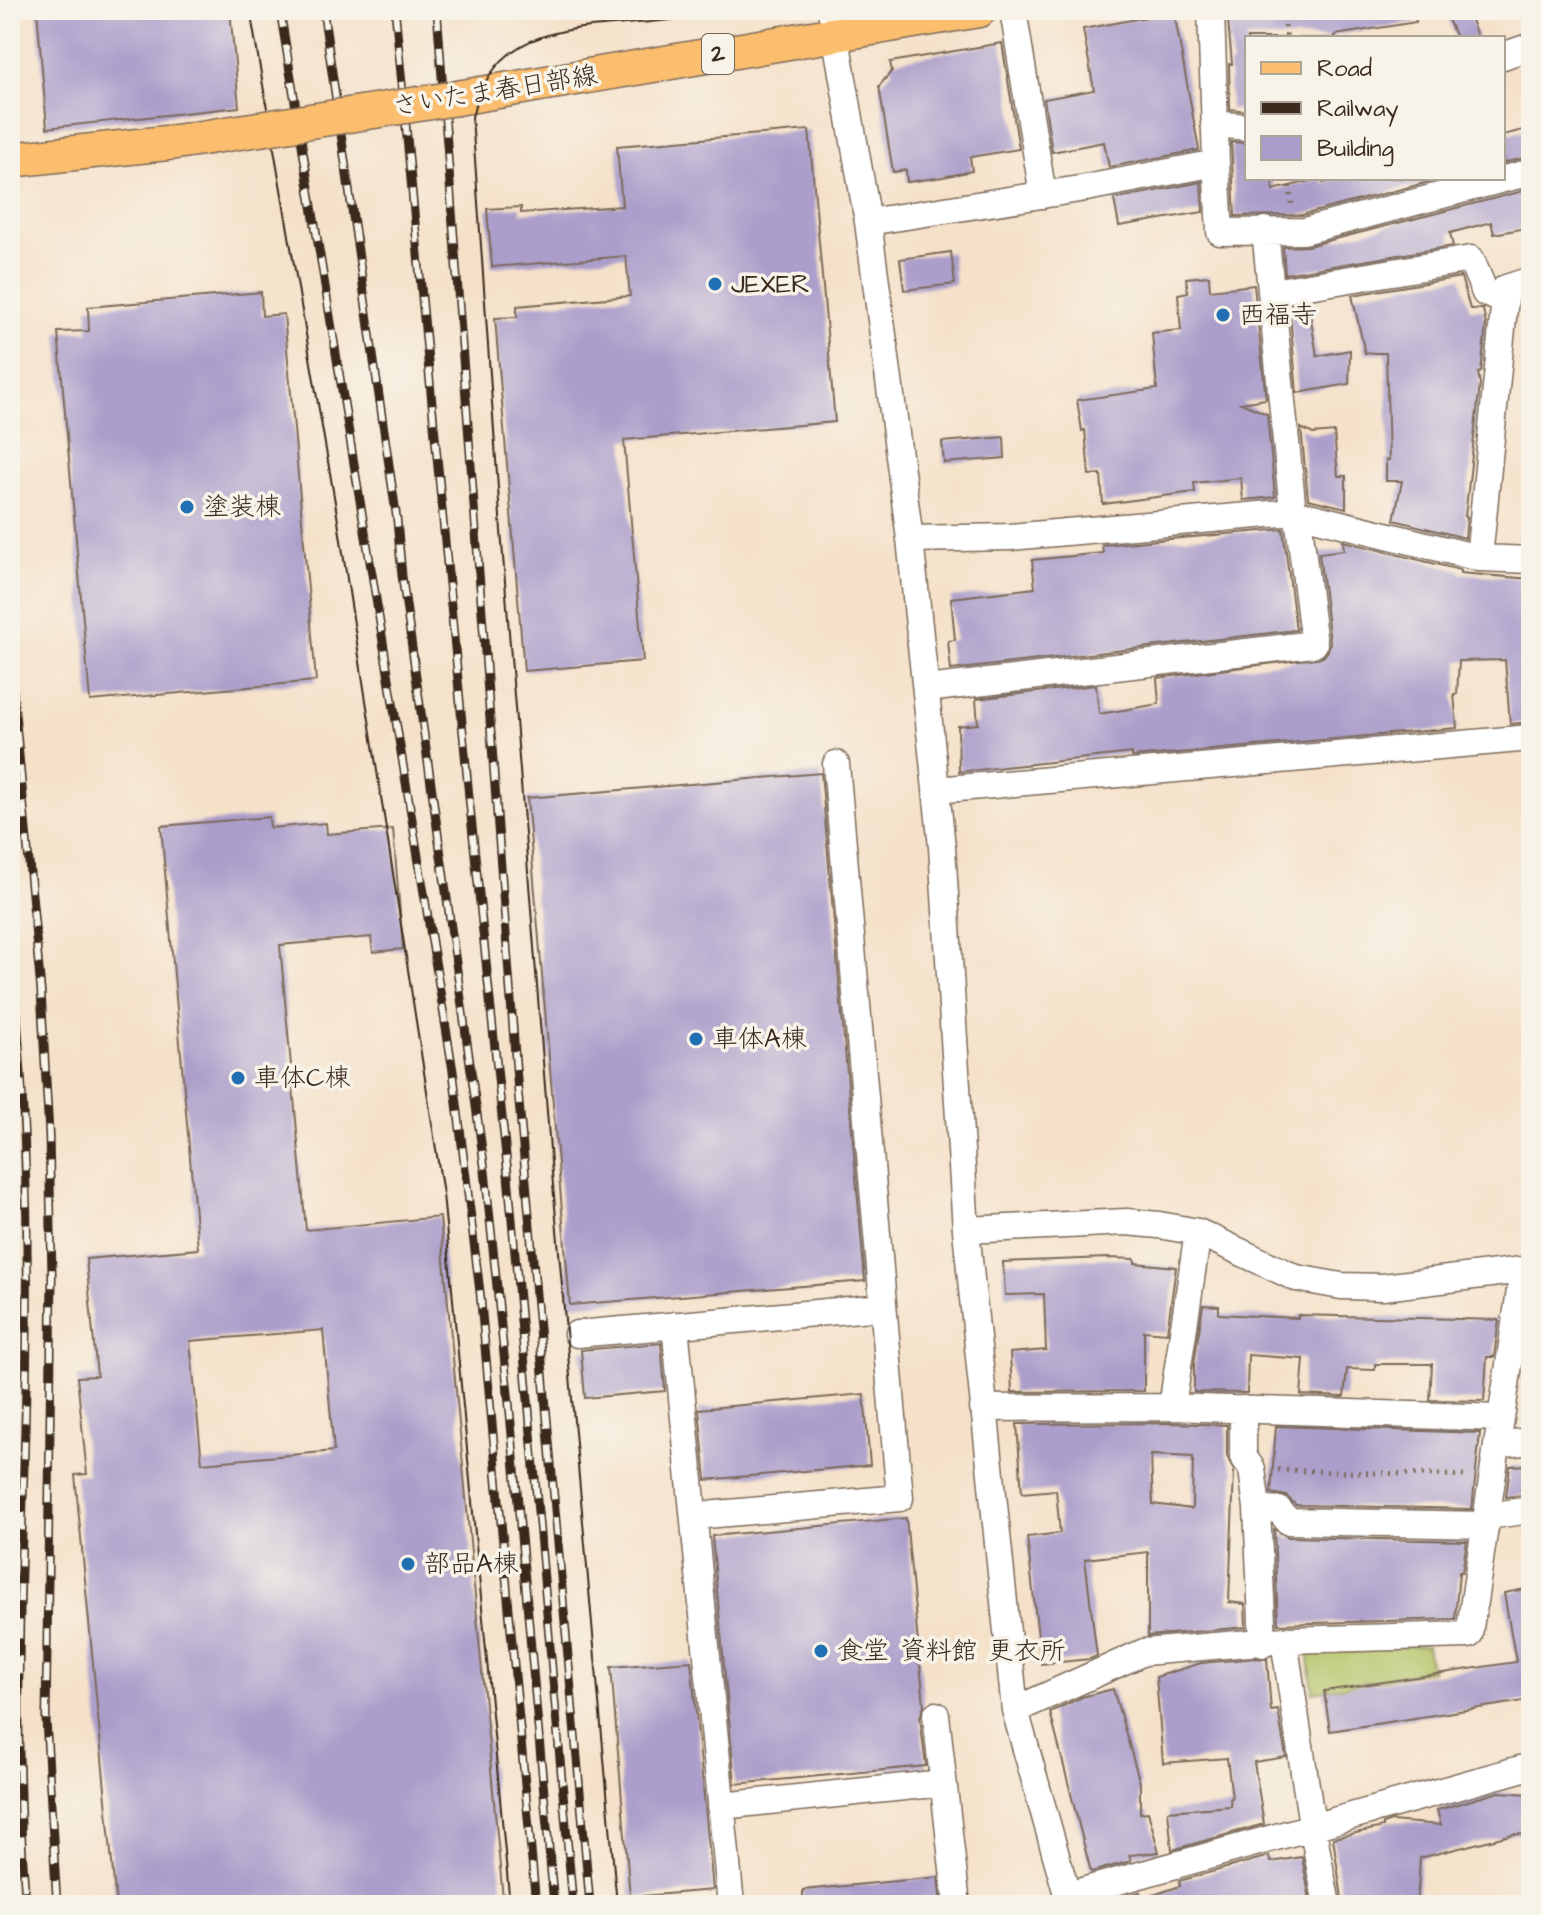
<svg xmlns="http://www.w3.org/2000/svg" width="1541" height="1915" viewBox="0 0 1541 1915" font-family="'Architects Daughter','Klee One',sans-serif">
<rect width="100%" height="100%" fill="#f7f3e8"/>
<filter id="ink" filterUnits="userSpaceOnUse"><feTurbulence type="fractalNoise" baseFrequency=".0125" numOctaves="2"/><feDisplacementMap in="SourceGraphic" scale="16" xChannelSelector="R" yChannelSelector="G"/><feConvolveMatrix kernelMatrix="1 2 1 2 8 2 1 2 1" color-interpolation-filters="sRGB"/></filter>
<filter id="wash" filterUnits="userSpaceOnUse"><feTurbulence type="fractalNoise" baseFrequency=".006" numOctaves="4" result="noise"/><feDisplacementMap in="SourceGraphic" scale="32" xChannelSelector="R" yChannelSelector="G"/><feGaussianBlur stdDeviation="1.8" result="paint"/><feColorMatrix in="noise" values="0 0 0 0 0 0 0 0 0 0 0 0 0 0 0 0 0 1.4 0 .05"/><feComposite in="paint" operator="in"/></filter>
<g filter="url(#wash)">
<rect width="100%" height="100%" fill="#f5e1c9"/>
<!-- green -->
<path fill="#b4c467" stroke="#787742" stroke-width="2" d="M1427,1646L1431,1671L1313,1692L1308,1649Z"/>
<g id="blocks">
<!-- building -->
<path fill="#ab9eca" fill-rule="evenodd" d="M37,10H230L239,107L47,128Z
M1227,10H1415L1416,22L1335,35V38H1247V111L1230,109L1229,64H1232Z
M1444,10H1467L1478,38H1456Z
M1174,12L1199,150L1109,167L1104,142L1052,152L1044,99L1094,90L1083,29Z
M1002,43L1019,149L970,157L972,171L943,177L907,182L906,170L893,172L879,86L892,71L890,62Z
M1531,128V156L1503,163V135Z
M809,130L835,422L624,440L643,661L524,671L495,318L517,317V306L630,296L626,256L492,267L487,209L521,207V213L622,206L617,146Z
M1231,142L1247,143V178H1273V190L1323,178V183L1340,178H1444L1302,215L1235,216Z
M1201,182L1203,212L1119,226L1114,199Z
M1531,189V227L1494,234L1491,222L1450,233L1453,246L1285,274L1283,247L1308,246Z
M951,252L955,284L904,290L900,259Z
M1209,276L1210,290L1254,285L1266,399L1241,403L1267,414L1275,497L1243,500L1241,478L1194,483L1195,492L1103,504L1101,474L1089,475L1085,430L1082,431L1077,400L1157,389L1152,333L1181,330L1178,294L1188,292L1186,278Z
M1461,277L1470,309H1483L1486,325L1481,372L1478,373L1480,384L1465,517H1467L1465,538L1394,520L1402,481H1386V460H1389L1386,353H1365L1352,295Z
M261,292L262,316L284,314L316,681L90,701L58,332L89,331L88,307Z
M1308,302L1317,356L1350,350L1349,384L1297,393L1289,305Z
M1301,428L1313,434L1334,432L1338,476H1346V508L1308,499Z
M1004,437L1005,458L944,463L942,442Z
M1283,529L1296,630L951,670L948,641L955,640L951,598L1035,588L1032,560L1103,553L1102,545Z
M1343,541L1460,570V573L1531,579V722L1510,724L1505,660L1459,661L1457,694H1454L1457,728L1132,757V753L959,772L958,726L978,724L976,699L1096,685L1099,714L1159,704L1157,678L1323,657L1328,651L1330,642L1319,553L1344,550Z
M821,773L865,1281L570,1305L527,798Z
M269,817L270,828L326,823L327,834L393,829L403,949L373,952L371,937L280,945L306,1230L440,1217L503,1899L440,1905H116L75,1475L87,1474L77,1377L97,1376L86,1259L198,1249L161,826ZM323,1330L334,1451L202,1463L190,1341Z
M1108,1258L1135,1259V1263L1176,1267L1167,1333L1144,1331V1391L1012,1392L1010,1353L1046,1350L1044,1294L1005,1295L1003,1262Z
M1203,1305L1219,1306V1314L1298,1318V1315L1499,1320L1494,1357H1487L1484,1401L1430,1400L1432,1364H1375V1370L1347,1369L1344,1397L1301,1395L1304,1359L1248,1355L1247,1393L1194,1392V1364Z
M661,1343L665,1391L585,1398L581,1350Z
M864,1394L870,1465L706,1480L699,1409Z
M1172,1423L1227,1425V1456L1234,1471L1229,1602L1245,1604L1246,1627L1148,1636V1552L1085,1559L1097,1656L1090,1659L1041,1664L1027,1537L1060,1533L1056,1490L1022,1493L1017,1424ZM1151,1455L1193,1457L1192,1509L1153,1504Z
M1276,1426L1480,1433L1472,1509L1296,1505L1286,1496L1271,1493Z
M1529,1465L1531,1494L1506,1497L1510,1466Z
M906,1518L924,1705L920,1717L926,1766L735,1784L712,1536Z
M1274,1529L1288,1537L1467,1541L1462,1572H1459L1455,1619L1278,1624Z
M1531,1588V1700L1330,1731L1324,1691L1516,1662L1504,1593Z
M1256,1658L1267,1659L1271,1711L1278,1710L1286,1757L1254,1762L1264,1824L1172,1850L1168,1811L1231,1806L1230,1799L1232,1798L1227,1758L1163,1763L1156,1677L1201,1663Z
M691,1661L713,1890L630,1897L611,1667Z
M1113,1689L1140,1783V1813L1148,1812L1159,1852L1129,1855L1131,1861L1091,1872L1050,1712L1082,1697Z
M1499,1792L1531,1794V1835L1514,1834L1420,1858L1417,1905L1367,1902V1905H1343L1333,1838L1383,1827V1824L1391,1821L1441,1825L1437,1810Z
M1269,1856L1270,1862L1302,1857L1311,1905H1100V1903L1140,1892L1142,1899L1180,1886L1179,1881Z
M938,1877L941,1905H803V1890Z"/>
</g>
</g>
<g filter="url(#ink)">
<use href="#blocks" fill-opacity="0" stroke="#7c6a5a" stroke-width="2"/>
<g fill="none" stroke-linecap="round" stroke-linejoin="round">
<!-- minor casing -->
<g stroke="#7c6a5a" stroke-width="29">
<path id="minor" d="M831,10L868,222L910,539L942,847L966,1230L1015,1710L1070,1905
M1013,10L1043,195
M1211,10L1216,163
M1503,56L1531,46
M1214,124L1247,127
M868,222L1086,188L1216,163L1220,232L1304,231L1531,172
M1272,292L1471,259L1485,293L1505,301
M910,539L1010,537L1293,512L1479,558L1531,560
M1479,558L1506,288L1531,280
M926,689L1314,644L1299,524L1293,512L1265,230
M936,790L1531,738
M966,1230L1126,1222L1159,1225L1198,1232L1296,1278L1341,1286L1383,1287L1531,1269
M675,1325L731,1905
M577,1334L883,1307
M1172,1407L1198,1232
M983,1408L1172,1407L1501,1418
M1243,1409V1456L1252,1469L1257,1508L1263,1644
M1497,1445L1531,1441
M1257,1508L1279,1510L1288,1521L1486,1525
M694,1516L900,1498L836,764
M1487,1516L1531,1510
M1284,1640L1312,1825L1327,1905
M1015,1710L1144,1652L1284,1640L1469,1635L1523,1270
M936,1715L957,1905
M721,1806L943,1783
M1068,1895L1531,1766"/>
</g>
<!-- major casing -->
<g stroke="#7c6a5a" stroke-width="37">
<path id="major" d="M457,98L979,10"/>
</g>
<!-- path -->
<path stroke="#7c6a5a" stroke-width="5" stroke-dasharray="2 6" stroke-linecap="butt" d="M1283,10L1287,38
M1289,178L1292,207
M1278,1470L1468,1476"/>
<!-- minor -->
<use href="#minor" stroke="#fff" stroke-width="26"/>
<!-- major -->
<use href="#major" stroke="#fbbd6e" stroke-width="34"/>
<!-- tram -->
<path stroke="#3b2a1e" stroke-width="2" d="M250,10L335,502L443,1194L510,1905
M617,1905L551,1162L501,531L472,117C495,24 571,29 650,22C670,20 691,20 710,10"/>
<!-- rail casing -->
<g stroke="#3b2a1e" stroke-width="9">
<path id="rail" d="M280,10L453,1071L480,1292L536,1905
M323,10L397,520L402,576L485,1171L510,1413L554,1905
M395,10L469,797L508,1175L573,1905
M437,10L516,1068L590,1905
M10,659L41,991L49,1134L52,1277L46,1720L57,1905
M10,937C23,1067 29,1199 27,1330C25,1521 10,1714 26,1905"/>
</g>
<!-- rail -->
<use href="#rail" stroke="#f7f3e8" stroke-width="6" stroke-dasharray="18" stroke-linecap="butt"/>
<!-- major-bridge casing -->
<g stroke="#7c6a5a" stroke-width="37" stroke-linecap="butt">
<path id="major-bridge" d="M10,160L176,142L457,98"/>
</g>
<!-- major-bridge -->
<use href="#major-bridge" stroke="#fbbd6e" stroke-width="34"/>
</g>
</g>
<!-- markers -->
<g fill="#1f6fb2" stroke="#f7f3e8" stroke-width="3">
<circle cx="715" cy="284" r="8"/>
<circle cx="1223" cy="315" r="8"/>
<circle cx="187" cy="507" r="8"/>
<circle cx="696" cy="1039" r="8"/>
<circle cx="238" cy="1078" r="8"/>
<circle cx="408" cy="1564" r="8"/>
<circle cx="821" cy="1651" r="8"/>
</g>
<g text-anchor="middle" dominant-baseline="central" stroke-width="7" stroke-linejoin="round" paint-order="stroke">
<!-- shield labels -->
<rect fill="#f7f3e8" stroke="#73665b" stroke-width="2" x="702" y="34" width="32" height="40" rx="6"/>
<g font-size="24" font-weight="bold" fill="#3b2a1e">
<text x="718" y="54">2</text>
</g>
<!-- street labels -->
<g font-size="26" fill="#3b2a1e" stroke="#f7f3e8">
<text transform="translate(495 91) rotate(-9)">さいたま春日部線</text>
</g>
<!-- poi labels -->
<g font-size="26" fill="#3b2a1e" stroke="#f7f3e8" text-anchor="start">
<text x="731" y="284">JEXER</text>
<text x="1239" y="315">西福寺</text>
<text x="203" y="507">塗装棟</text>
<text x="712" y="1039">車体A棟</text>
<text x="254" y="1078">車体C棟</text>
<text x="424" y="1564">部品A棟</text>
<text x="837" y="1651">食堂 資料館 更衣所</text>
</g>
</g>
<!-- margin -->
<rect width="1541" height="1915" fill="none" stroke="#f7f3e8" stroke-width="40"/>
<!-- legend -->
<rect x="1245" y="36" width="260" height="144" fill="#f7f3e8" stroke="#aca397" stroke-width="2"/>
<rect x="1261" y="62" width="40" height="12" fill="#fbbd6e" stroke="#aca397" stroke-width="2"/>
<text x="1317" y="76" font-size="24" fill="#3b2a1e">Road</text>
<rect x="1261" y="102" width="40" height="12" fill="#3b2a1e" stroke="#aca397" stroke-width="2"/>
<text x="1317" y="116" font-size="24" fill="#3b2a1e">Railway</text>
<rect x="1261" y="136" width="40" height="24" fill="#ab9eca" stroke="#aca397" stroke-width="2"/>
<text x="1317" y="156" font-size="24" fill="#3b2a1e">Building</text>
</svg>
